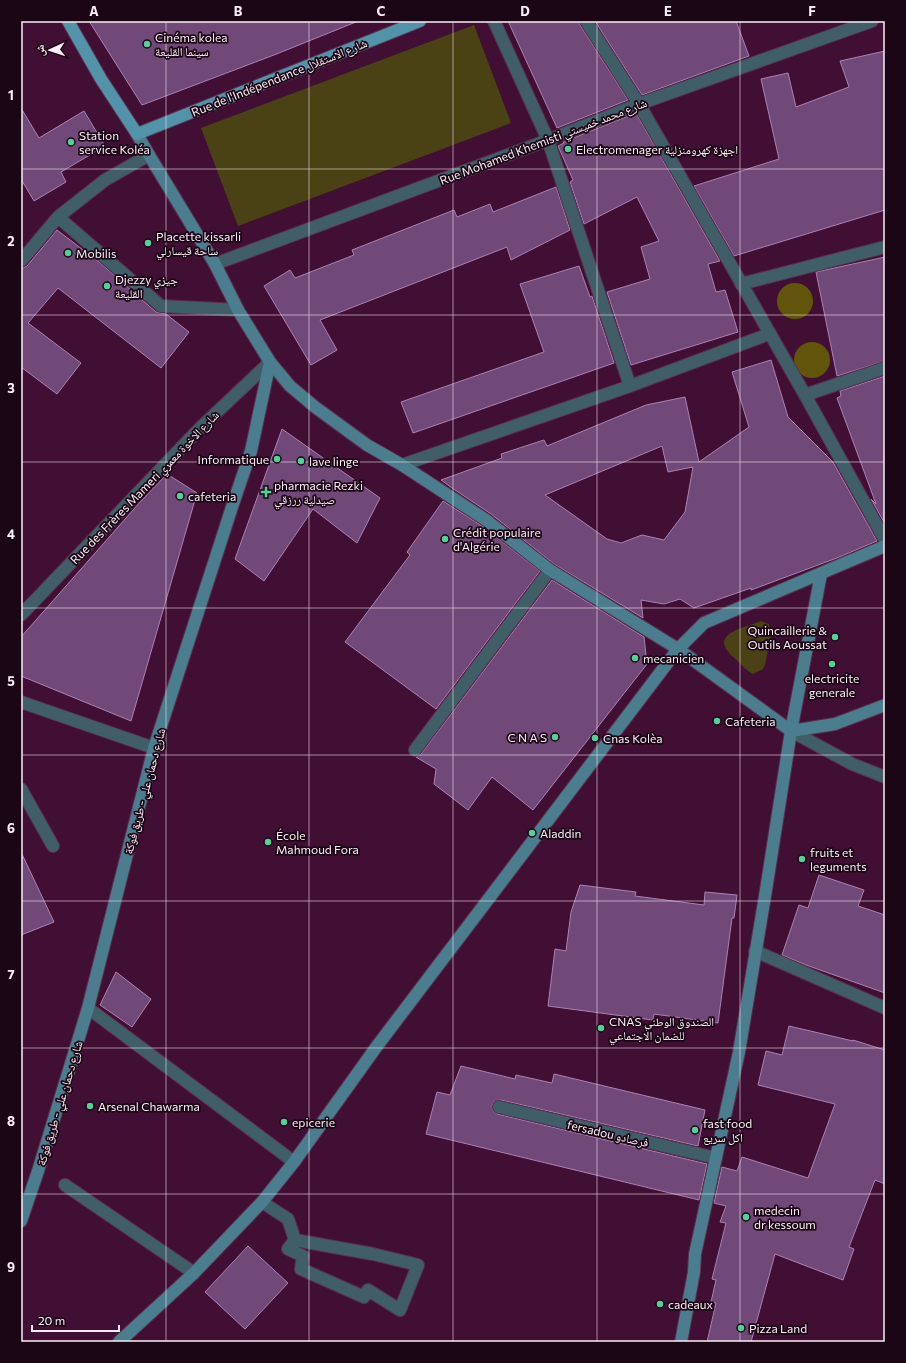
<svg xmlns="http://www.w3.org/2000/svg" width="906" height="1363" viewBox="0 0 906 1363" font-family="Commissioner,'Noto Naskh Arabic',sans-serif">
<rect width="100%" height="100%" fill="#410f33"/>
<!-- green -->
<path fill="#4a4214" d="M474,25L511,123L238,226L201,128Z
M761,621L769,624L771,635L765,665L763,669L753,674C745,670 739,662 732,656C708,633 745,628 761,621Z"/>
<!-- forest -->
<path fill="#60550b" d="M777 301a18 18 0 1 1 36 0a18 18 0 1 1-36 0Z
M794 360a18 18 0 1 1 36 0a18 18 0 1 1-36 0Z"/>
<!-- building -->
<path fill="#704978" stroke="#ac81b5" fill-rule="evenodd" d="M89,21H355L356,22L274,55L142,105Z
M508,21H579L580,25L628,100L557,128Z
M595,21H736L749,56L642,95Z
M885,51V210L734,256L694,186L779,159L761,79L788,73L796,107L849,87L840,61Z
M21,108L39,138L84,111L105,146L61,172L66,182L34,201L21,179Z
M636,113L720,261L708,264L716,292L725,290L738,332L631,365L607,292L650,279L641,247L659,241L637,197L584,224L570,182L573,180L558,146L564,143L563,142Z
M556,187L570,230L511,260L507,247L320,320L337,350L311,365L264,286L290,270L295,278L354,255L352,250L454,210L457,217L490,204L493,212Z
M57,230L99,262L156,312L166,314L189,332L161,368L58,288L28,323L81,363L57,394L21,367V269L27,266Z
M885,257V361L837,376L816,272Z
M579,266L590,297L592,296L614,363L413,433L401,402L544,352L520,284Z
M771,360L788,417L833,462L877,541L837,558L751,590V588L694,608L680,599L664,604L641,600L643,618L554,564L491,514L452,488L441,480L502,458L501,454L544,440L547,446L646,405L685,397L699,462L749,427L732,372ZM662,446L668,472L693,467L685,512L664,540L642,535L621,543L607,539L545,495Z
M885,376V524L871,499L876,504L837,398L841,396L840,391Z
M282,429L380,498L357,543L313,509L264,581L235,559Z
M167,474L197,493L131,721L21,676V637L141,501Z
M443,501L482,526L540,571L436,709L345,642L410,555L407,552Z
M552,580L644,637L647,664L533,810L492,777L468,810L434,784L436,769L416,757L421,754Z
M21,852L54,922L21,935Z
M819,875L864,890L858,906L885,915V993L806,965L782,955L799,905L808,908Z
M580,885L636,892L635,896L704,905L705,892L737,895L734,918H732L718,1023L654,1014L653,1020L548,1006L555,949L566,951L571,912Z
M116,972L151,999L132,1027L100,1005Z
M789,1026L853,1041V1040L885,1050V1184L875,1180L849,1247L854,1249L843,1280L775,1254L751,1342H707L716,1303L711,1302L716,1280L712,1279L726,1223L720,1222L726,1206L714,1203L722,1167L737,1171L742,1157L808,1178L835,1104L758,1085L766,1051L782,1055Z
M461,1066L515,1079L516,1075L552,1083L554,1074L705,1110L698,1146L501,1100L494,1102L492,1106L494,1112L497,1114L707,1164L699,1200L426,1134L437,1092L450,1095Z
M248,1246L288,1283L245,1329L205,1292Z"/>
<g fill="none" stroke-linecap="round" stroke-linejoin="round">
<!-- minor casing -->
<g stroke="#5b2e4e" stroke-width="14">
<path id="minor" d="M494,21L548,140L630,386
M586,21L639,104L805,395L885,540
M149,155L105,180L58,217L161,306L238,310
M21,261L58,217
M215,264L548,140L639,104L872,21
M741,284L885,247
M805,395L885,368
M402,465L630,386L769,334
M21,615L200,428L270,362
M21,702L154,748
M791,731L852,764L885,777
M415,750L550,570
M21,789L53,846
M755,951L885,1008
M88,1008L294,1162
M499,1107L716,1158
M65,1185L194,1273
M262,1202L288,1219L295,1240L373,1254L418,1265L400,1310L368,1290L364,1297L301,1269L303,1256L288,1249L295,1240"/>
</g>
<!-- secondary casing -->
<g stroke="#5b2e4e" stroke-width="14">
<path id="secondary" d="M137,134L149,155L215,264L238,310L270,362L290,386L315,407L367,445L402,465L486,520L550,570L678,649L791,731
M791,731L835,724L885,705
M21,1221L38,1171L88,1008L154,748L232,507L251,451L270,362
M119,1342L194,1273L262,1202L294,1162L377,1046L678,649L704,623L885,546
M681,1342L694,1272L695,1254L739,1052L766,890L791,731L821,574"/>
</g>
<!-- primary casing -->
<g stroke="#5b2e4e" stroke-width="14">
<path id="primary" d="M68,21L101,79L137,134L420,21"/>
</g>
<!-- minor -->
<use href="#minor" stroke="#3f5e68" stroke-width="12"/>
<!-- secondary -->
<use href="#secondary" stroke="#4a7d8d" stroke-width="12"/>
<!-- primary -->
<use href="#primary" stroke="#5194a9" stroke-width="12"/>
</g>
<!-- grid -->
<path fill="none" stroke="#fbeef6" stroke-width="1" stroke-opacity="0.55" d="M166,21V1342M309,21V1342M453,21V1342M597,21V1342M740,21V1342M21,169H885M21,315H885M21,462H885M21,608H885M21,755H885M21,901H885M21,1048H885M21,1194H885"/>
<!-- markers -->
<g fill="#51d397" stroke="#1b0615" stroke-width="1.5">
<circle cx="147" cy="44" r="4"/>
<circle cx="71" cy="142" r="4"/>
<circle cx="568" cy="149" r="4"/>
<circle cx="148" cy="243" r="4"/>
<circle cx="68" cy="253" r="4"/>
<circle cx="107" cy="286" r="4"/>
<circle cx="277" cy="459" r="4"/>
<circle cx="301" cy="461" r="4"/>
<path d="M264 486h4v4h4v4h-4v4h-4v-4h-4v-4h4z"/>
<circle cx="180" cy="496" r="4"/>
<circle cx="445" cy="539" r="4"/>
<circle cx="835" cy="637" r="4"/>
<circle cx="635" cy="658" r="4"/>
<circle cx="832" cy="664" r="4"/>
<circle cx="717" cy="721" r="4"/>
<circle cx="555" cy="737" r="4"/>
<circle cx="595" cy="738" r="4"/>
<circle cx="532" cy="833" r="4"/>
<circle cx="268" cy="842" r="4"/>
<circle cx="802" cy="859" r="4"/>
<circle cx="601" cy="1028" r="4"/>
<circle cx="90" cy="1106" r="4"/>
<circle cx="284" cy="1122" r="4"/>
<circle cx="695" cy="1130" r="4"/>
<circle cx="746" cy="1217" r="4"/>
<circle cx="660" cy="1304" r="4"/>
<circle cx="741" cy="1328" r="4"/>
</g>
<g text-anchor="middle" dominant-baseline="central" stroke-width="3.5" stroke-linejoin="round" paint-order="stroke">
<!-- poi labels -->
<g font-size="12" fill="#fbeef6" stroke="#1b0615" text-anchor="start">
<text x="155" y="37">Cinéma kolea<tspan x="155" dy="14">سينما القليعة</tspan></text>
<text x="79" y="135">Station<tspan x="79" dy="14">service Koléa</tspan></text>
<text x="576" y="149">Electromenager اجهزة كهرومنزلية</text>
<text x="156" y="236">Placette kissarli<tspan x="156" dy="14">ساحة قيسارلي</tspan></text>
<text x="76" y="253">Mobilis</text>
<text x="115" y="279">Djezzy جيزي<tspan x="115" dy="14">القليعة</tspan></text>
<text x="269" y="459" text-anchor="end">Informatique</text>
<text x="309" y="461">lave linge</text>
<text x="274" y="485">pharmacie Rezki<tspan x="274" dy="14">صيدلية ررزقي</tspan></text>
<text x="188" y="496">cafeteria</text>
<text x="453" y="532">Crédit populaire<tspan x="453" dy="14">d'Algérie</tspan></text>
<text x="827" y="630" text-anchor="end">Quincaillerie &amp;<tspan x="827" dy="14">Outils Aoussat</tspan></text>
<text x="643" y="658">mecanicien</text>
<text x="832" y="678" text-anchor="middle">electricite<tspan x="832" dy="14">generale</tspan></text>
<text x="725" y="721">Cafeteria</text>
<text x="547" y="737" text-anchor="end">C N A S</text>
<text x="603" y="738">Cnas Kolèa</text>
<text x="540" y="833">Aladdin</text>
<text x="276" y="835">École<tspan x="276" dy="14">Mahmoud Fora</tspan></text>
<text x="810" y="852">fruits et<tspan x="810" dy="14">leguments</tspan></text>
<text x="609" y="1021">CNAS الصندوق الوطني<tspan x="609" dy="14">للضمان الاجتماعي</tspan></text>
<text x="98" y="1106">Arsenal Chawarma</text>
<text x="292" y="1122">epicerie</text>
<text x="703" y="1123">fast food<tspan x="703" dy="14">اكل سريع</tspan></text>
<text x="754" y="1210">medecin<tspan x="754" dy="14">dr kessoum</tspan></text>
<text x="668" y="1304">cadeaux</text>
<text x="749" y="1328">Pizza Land</text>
</g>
<!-- street labels -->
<g font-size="12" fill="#fbeef6" stroke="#1b0615">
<text transform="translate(279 77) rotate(-22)">Rue de l'Indépendance شارع الاستقلال</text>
<text transform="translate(543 141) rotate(-21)">Rue Mohamed Khemisti شارع محمد خميستي</text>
<text transform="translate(144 487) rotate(-46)">Rue des Frères Mameri شارع الاخوة معمري</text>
<text transform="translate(144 791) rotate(-75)">شارع دحمان علي - طريق فوكة</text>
<text transform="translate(59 1103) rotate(-73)">شارع دحمان علي - طريق فوكة</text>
<text transform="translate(608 1133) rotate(13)">fersadou فرصادو</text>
</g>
</g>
<!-- border -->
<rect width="906" height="1363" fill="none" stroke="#1b0615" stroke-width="44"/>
<!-- north arrow -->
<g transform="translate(50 50) rotate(267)" stroke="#1b0615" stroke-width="3" paint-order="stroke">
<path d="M0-3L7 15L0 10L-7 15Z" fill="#fbeef6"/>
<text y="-6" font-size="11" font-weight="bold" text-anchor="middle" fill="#fbeef6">ش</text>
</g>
<!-- scale -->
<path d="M32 1325v6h87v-6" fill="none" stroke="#fbeef6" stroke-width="2"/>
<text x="38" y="1325" font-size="12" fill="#fbeef6" stroke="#1b0615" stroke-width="3" paint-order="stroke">20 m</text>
<rect x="22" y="22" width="862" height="1319" fill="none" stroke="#fbeef6" stroke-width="1.5"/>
<g font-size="13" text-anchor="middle" font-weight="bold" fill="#fbeef6">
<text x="94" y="16">A</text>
<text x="238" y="16">B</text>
<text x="381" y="16">C</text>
<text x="525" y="16">D</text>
<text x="668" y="16">E</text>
<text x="812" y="16">F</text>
<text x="11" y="100">1</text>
<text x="11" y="246">2</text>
<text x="11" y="393">3</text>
<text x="11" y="539">4</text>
<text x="11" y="686">5</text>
<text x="11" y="833">6</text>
<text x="11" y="979">7</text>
<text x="11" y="1126">8</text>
<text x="11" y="1272">9</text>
</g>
</svg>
